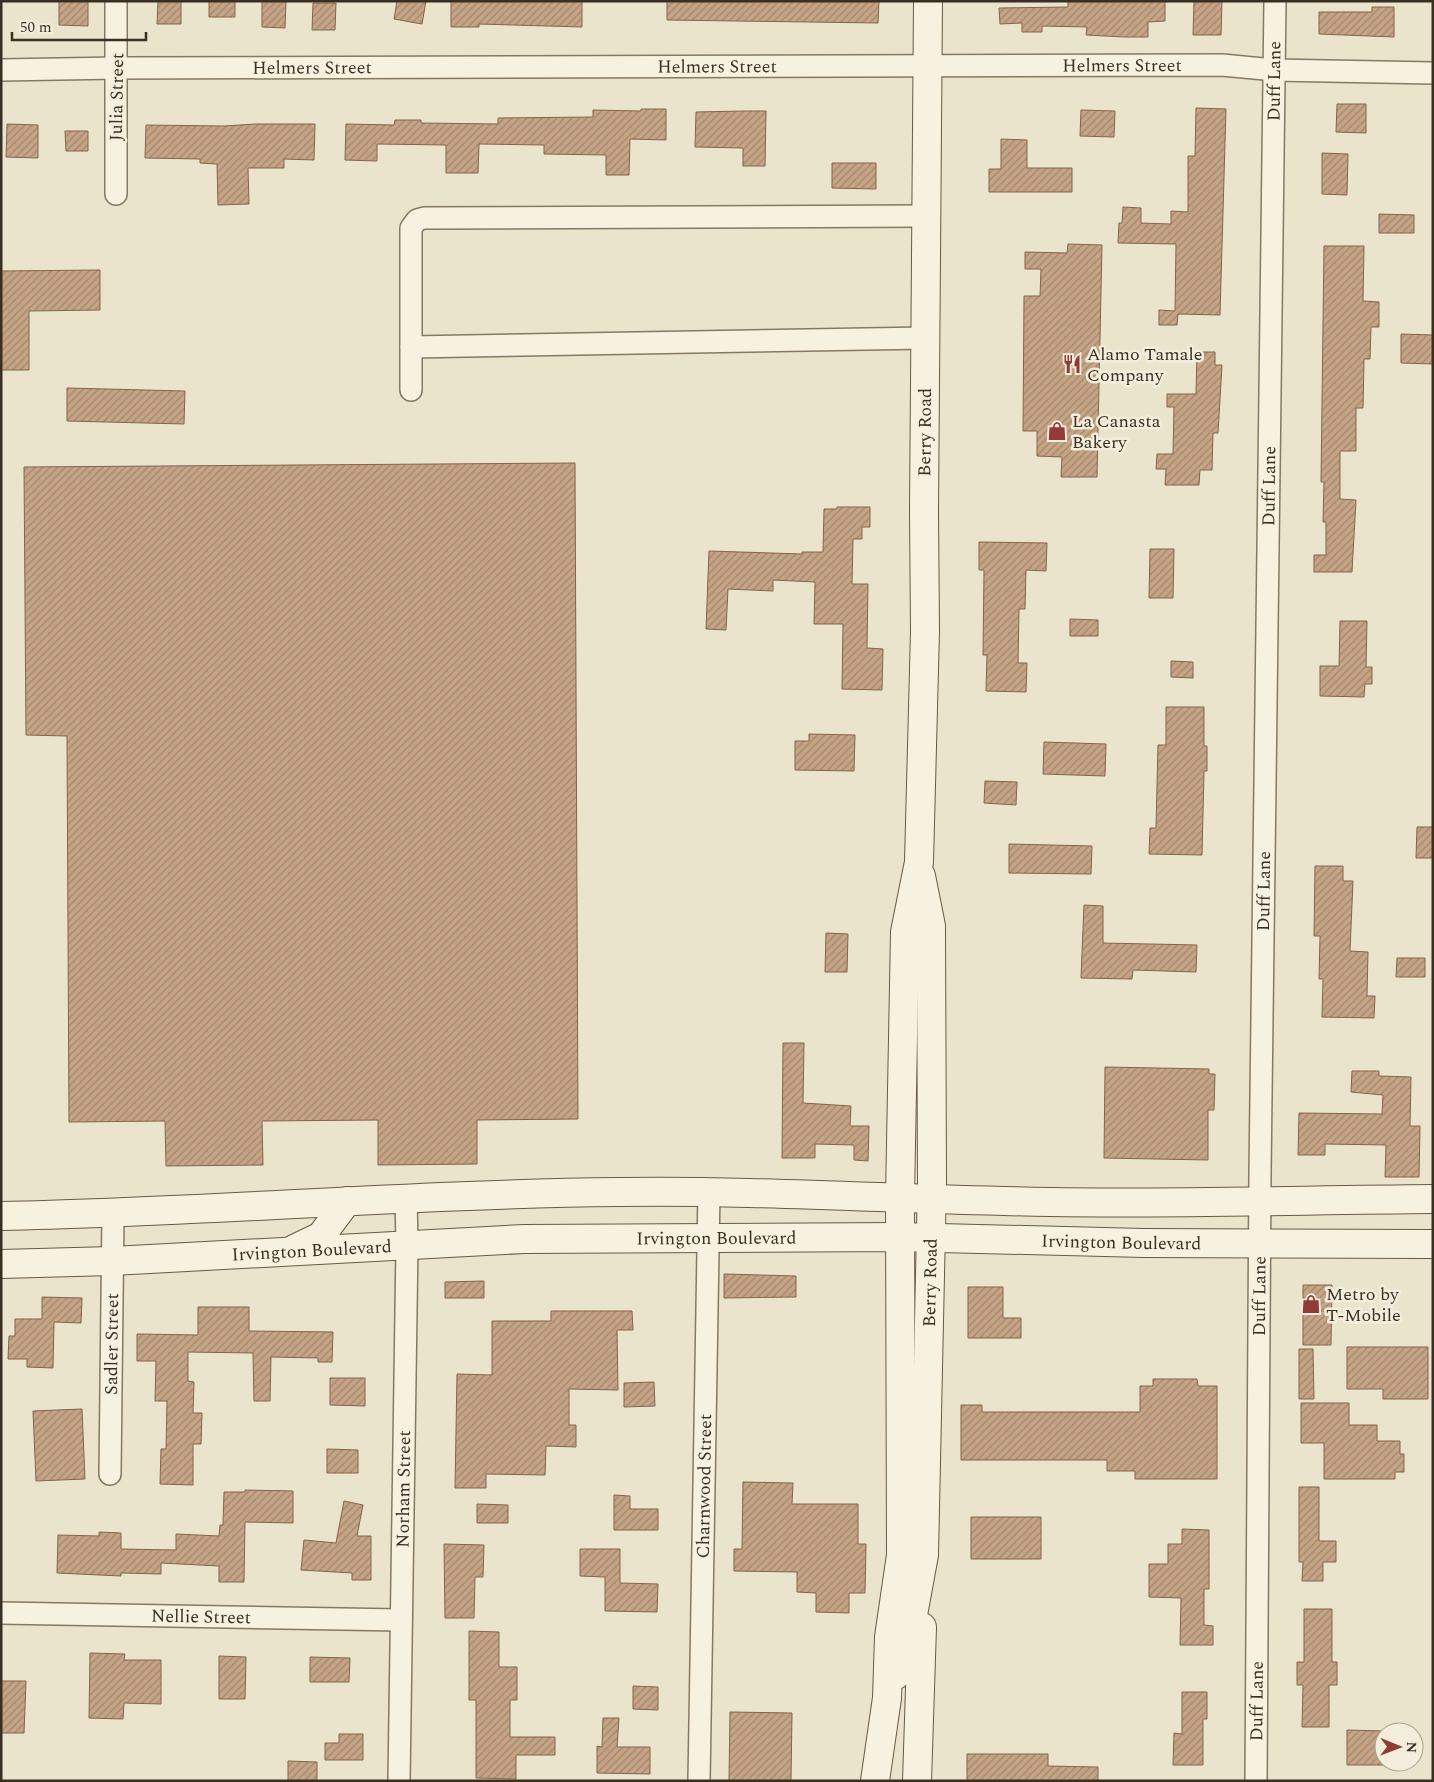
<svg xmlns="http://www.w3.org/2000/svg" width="1434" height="1782" viewBox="0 0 1434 1782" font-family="Spectral,serif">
<defs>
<pattern id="building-hatch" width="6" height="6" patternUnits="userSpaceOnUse" patternTransform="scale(1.25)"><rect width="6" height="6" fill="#c6a486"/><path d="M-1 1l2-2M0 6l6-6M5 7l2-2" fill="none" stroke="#a2866d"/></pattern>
</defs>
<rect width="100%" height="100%" fill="#ebe4cc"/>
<!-- building -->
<path fill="url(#building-hatch)" stroke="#846449" d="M59,1H88V26L59,25Z
M158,1H181V24H157Z
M209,1H235V17H209Z
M262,1H286L285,28L262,27Z
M397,1H426L422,24L394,19Z
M451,1H582V27L479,24V27H451Z
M667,1H879L878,23L667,20Z
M1068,1H1165V21L1148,22V37H1124L1086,35L1087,27L1042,26V32H1022V23L1000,24L999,8L1068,7Z
M1194,1H1222L1221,35H1193Z
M313,3H336L335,30H312Z
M1372,7H1394V37L1319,34V12H1372Z
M1337,104H1366V133L1336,132Z
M1196,108L1226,109L1220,315L1178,314L1177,325H1159V310L1175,311L1176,244L1118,243L1119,223H1122L1123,207L1141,208V223L1171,224V211L1188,212V156H1195Z
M641,109H666V140L630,139L629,175H606V155L544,154V145L479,144L478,173H446V145L377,144V161L345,160L346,124L394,125L395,120H421V123L498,124V118L593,117V110L641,111Z
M1081,110L1115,111L1114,137L1080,136Z
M744,111H766L765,166H743V148L695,147L696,112Z
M7,124L38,125V158L6,157Z
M255,124H315L314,160L284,159V168H248L249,204L218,205L217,164L200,163V159L145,158L146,125L224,126Z
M65,131H88V151H66Z
M1001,139L1027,140V168H1072V192H989V169H1001Z
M1322,153L1348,154L1347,195L1322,194Z
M832,163H876V189L832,188Z
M1379,214L1414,215V233H1379Z
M1068,244L1102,245L1097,477H1061L1062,457L1037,456V431H1023L1024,296H1040L1041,269H1025V252L1067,253Z
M1324,246H1364L1363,301L1379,302V327H1371L1370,359H1364L1363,408H1356V451H1340V499L1356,500L1352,572H1314V555H1326V522H1323L1324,482H1321Z
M100,270V310L29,311V370H1V271Z
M1401,334L1433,335V364L1401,363Z
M1197,352H1215V365H1222L1218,433H1213L1212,470H1200L1199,485H1165L1166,469H1156L1157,454H1173L1174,407H1167V394H1196Z
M67,388L185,391L184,424L67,421Z
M575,463L578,1119L477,1120V1164L378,1165V1120L262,1121L263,1165L166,1166L165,1121L69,1122L67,736L26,735L24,467Z
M837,507H870V527H862V539H853L852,584H868L867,648L883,649L882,690L842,689L843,624H814L815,582L773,580V591L728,589L726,630L706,629L709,551L802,554V552H823L824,509H837Z
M979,542L1047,543L1046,571L1026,570L1025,609H1019L1018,663H1027L1026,692L986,691L987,655H983L984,570H979Z
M1150,549H1174L1173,598H1149Z
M1070,619L1098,620V636H1070Z
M1340,621H1367L1366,667H1372V684H1365L1364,697L1320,696V666H1339Z
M1171,661L1193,662V678L1171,677Z
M1166,707H1204V746H1207V771H1204L1202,855L1149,854L1150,828H1156L1158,745H1166Z
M809,734L855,735L854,771L795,770V741H809Z
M1044,742L1106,744L1105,776L1043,774Z
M985,781L1017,782L1016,805L984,803Z
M1417,827H1433V858H1416Z
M1009,844L1092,846L1091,874L1009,873Z
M1315,866H1343V881H1353L1350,951L1368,952L1367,996H1375L1374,1018L1322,1017L1323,979H1319L1320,936H1314Z
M1084,905L1103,906V943L1197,945L1196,972L1133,970L1132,979L1081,978Z
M826,933L848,934L847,972H825Z
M1397,958H1425V977H1396Z
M783,1043H804L803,1103L851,1106L850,1126H869L868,1161L854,1160V1145L815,1144V1158H782Z
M1105,1067L1209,1069V1074H1215L1214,1110H1208V1160L1104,1158Z
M1352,1071H1379V1076L1411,1077L1410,1126H1420L1419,1177H1385L1386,1145L1325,1144V1155H1298L1299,1113L1382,1114L1383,1095L1351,1092Z
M724,1274L796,1276V1297L724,1298Z
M484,1281V1298H445V1282Z
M1303,1285H1332L1331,1345H1303Z
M968,1287H1003V1318H1021V1338H968Z
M42,1297L82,1298L81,1323L54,1322L53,1368L27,1367V1359H8L9,1336H15V1319H42Z
M198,1307H249V1331L333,1332L332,1362H318V1358L271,1357L270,1401H254L253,1353L188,1352V1381L194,1382L193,1413H202L201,1444H193V1485L160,1484L161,1449H166L167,1401H155L156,1361H137V1334L198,1335Z
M551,1311H632L633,1330H617L618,1390L569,1389V1425H576V1447L546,1446L545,1475L486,1474V1488H455L457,1374L492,1375V1321H551Z
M1347,1347H1428V1399H1383V1389H1347Z
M1299,1349H1313L1314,1399H1299Z
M330,1378H365V1406L330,1405Z
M1153,1379H1197L1198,1386H1217V1479H1135V1471H1107V1460H961V1405H982V1412H1140V1386H1153Z
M654,1382L655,1406L624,1407V1383Z
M1301,1403H1349V1425H1377V1441H1400V1454H1404V1472H1395V1479H1324V1443H1301Z
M82,1409L85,1479L36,1481L33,1411Z
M327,1449L358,1450V1473H327Z
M743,1482L793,1483L792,1504H858V1544H866L865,1593H849V1613L816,1612V1593L797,1592V1572L734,1571V1549H742Z
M1299,1487H1319V1541H1336V1562H1323V1581H1302L1303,1562H1299Z
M245,1490L293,1491V1523L245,1522L244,1582H219V1566L161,1563V1574L121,1573V1576L57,1573L58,1535L99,1536V1532L121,1533V1549L176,1550V1534L219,1536L220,1525H223L224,1492H245Z
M614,1495L630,1496V1509H658V1530H614Z
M344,1501L363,1505L357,1536H371V1580H352V1573L301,1570L304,1540L336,1543Z
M477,1504L508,1505V1523H477Z
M971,1517H1041V1559H971Z
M1182,1529L1209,1530V1589H1204V1625L1213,1626V1645H1180L1181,1598L1149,1597V1564H1168V1544H1182Z
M444,1544L484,1545L483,1577H475L474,1618H445Z
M580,1549H620V1583L658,1584L657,1612L605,1611V1577L580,1576Z
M1304,1609H1332V1662H1337V1685H1329V1727H1302L1303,1685H1297V1662H1304Z
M469,1631L499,1632V1667H517V1700H510V1737H555V1755H516V1779L476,1778V1700H469Z
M90,1653L125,1654L124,1660H161V1704L124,1703L123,1719L89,1718Z
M219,1656L246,1657L245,1699H219Z
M310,1657L350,1658L349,1682H310Z
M1,1681H26L24,1733H1Z
M633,1686L658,1687V1710L633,1709Z
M1182,1692H1207V1719H1203V1765H1173L1174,1733L1182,1734Z
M730,1712L792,1713L791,1781H729Z
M603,1718H619L617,1747H650V1774L597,1773V1746L602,1747Z
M1347,1730L1384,1731V1765H1347Z
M339,1734H363V1760H325V1743H339Z
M967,1754H1048V1766L1098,1767V1781H967Z
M288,1761L317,1762V1781H288Z"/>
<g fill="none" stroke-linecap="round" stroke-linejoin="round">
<!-- street casing -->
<g stroke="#877861" stroke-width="24">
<g id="street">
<path id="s1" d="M1,70L118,68L1222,65L1274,70L1433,73"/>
<path d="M116,194V1"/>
<path d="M411,347L926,338"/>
<path d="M411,390V228L417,220L424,218L926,216"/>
<path id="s2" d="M110,1474L113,1213"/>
<path id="s3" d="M1,1613L400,1620"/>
<path id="s4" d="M399,1781L407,1244L406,1197"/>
<path id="s5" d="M699,1781L709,1191"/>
<path id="s6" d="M1256,1781L1260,1174L1275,1"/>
</g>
</g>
<!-- secondary casing -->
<g stroke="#695944" stroke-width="30">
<g id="secondary">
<path d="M1,1216C208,1212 413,1194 620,1192C764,1190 907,1200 1051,1202C1178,1204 1306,1200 1433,1199"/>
<path d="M294,1249L321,1236L347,1201"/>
<path id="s7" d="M1,1264L112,1261L524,1239L900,1237L1144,1243L1433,1244"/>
<path id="s8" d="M896,1675L908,1642L924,1555L932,1182L931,926L921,876"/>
<path id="s9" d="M875,1781L887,1698L889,1637L901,1555L900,1197L905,932L919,862L925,631L924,512L928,1"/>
<path d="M917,1781L922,1627"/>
</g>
</g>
<!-- street -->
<use href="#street" stroke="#f7f1df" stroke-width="21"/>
<!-- secondary -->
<use href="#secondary" stroke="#f7f1df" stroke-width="28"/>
</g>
<!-- icons -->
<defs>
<g id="restaurant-bare" transform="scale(1.5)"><path d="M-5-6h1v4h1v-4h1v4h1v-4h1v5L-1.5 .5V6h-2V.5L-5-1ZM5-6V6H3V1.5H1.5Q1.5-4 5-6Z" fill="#913b37" stroke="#f3eedb" stroke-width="2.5" paint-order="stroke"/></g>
<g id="shop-bare" transform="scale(1.5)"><path d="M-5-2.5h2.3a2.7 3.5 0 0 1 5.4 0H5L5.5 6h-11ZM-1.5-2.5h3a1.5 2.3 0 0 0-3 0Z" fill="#913b37" stroke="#f3eedb" stroke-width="2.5" paint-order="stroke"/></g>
</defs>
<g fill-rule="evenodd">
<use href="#restaurant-bare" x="1072" y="364"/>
<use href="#shop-bare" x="1057" y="431"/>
<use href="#shop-bare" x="1311" y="1304"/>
</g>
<g text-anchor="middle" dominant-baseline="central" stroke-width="5" stroke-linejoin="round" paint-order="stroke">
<!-- street labels -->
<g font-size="18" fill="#392f23" stroke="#f3eedb">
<text stroke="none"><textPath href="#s1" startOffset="1121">Helmers Street</textPath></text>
<text stroke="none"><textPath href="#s1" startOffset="716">Helmers Street</textPath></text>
<text stroke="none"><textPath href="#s1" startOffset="311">Helmers Street</textPath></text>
<text stroke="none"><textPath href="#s6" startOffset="1700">Duff Lane</textPath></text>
<text transform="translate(117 97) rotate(-89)">Julia Street</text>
<text stroke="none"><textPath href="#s9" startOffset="1352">Berry Road</textPath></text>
<text stroke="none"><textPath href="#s6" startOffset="1295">Duff Lane</textPath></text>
<text stroke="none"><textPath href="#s6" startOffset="890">Duff Lane</textPath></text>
<text stroke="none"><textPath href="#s7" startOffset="716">Irvington Boulevard</textPath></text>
<text stroke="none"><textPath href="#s7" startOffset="1121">Irvington Boulevard</textPath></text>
<text stroke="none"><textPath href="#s7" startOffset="311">Irvington Boulevard</textPath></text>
<text stroke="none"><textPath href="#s8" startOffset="396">Berry Road</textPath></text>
<text stroke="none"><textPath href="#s6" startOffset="485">Duff Lane</textPath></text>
<text stroke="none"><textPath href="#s2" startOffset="130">Sadler Street</textPath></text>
<text stroke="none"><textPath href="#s5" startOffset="295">Charnwood Street</textPath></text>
<text stroke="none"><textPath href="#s4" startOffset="292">Norham Street</textPath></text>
<text stroke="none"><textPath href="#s3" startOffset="200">Nellie Street</textPath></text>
<text stroke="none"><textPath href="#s6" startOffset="80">Duff Lane</textPath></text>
</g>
<!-- poi labels -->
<g font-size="18" fill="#392f23" stroke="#f3eedb" text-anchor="start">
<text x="1087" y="354">Alamo Tamale<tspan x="1087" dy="21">Company</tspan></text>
<text x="1072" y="421">La Canasta<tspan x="1072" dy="21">Bakery</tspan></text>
<text x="1326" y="1294">Metro by<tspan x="1326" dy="21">T-Mobile</tspan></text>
</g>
</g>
<!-- border -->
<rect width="1434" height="1782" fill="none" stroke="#392f23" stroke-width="5"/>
<!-- north arrow -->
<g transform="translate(1399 1747) rotate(91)"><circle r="24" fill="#f3eedb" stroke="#a9a291"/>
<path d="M0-4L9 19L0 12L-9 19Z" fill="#913b37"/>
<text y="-8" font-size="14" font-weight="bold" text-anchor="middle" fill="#392f23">N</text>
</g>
<!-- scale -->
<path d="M12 32v8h134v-8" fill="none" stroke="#392f23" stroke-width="2.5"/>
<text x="20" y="32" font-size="15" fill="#392f23" stroke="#f3eedb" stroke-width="4" paint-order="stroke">50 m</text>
</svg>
